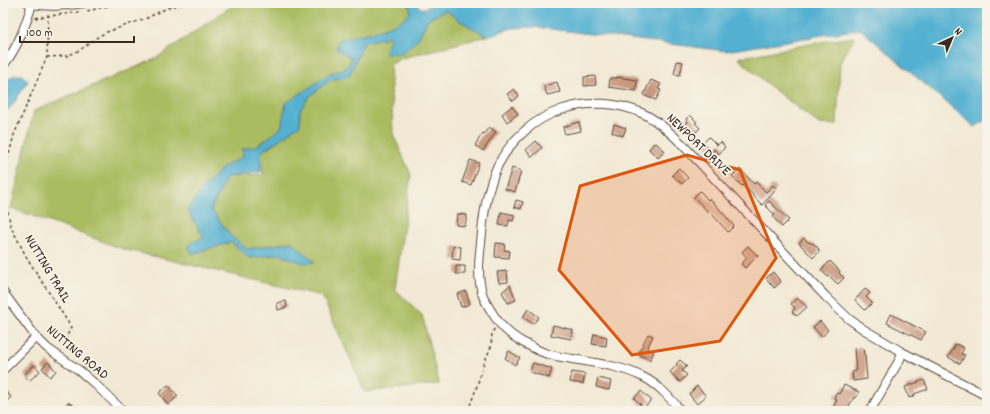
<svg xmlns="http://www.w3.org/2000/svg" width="990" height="414" viewBox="0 0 990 414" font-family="Dekko,sans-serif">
<rect width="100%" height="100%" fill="#f7f3e8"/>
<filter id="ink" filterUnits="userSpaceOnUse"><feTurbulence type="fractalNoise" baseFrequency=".025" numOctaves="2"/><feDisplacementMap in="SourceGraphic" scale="8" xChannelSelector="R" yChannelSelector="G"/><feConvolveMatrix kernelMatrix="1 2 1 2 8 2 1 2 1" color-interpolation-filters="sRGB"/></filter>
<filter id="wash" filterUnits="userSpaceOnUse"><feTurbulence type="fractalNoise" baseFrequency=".012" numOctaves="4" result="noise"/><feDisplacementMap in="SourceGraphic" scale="16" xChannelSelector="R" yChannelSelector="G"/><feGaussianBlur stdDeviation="0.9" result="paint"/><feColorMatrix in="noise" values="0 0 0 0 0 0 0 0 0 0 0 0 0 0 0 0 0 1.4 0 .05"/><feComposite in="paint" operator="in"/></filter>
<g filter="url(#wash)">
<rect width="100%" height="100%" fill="#f2e9d4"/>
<!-- green -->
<path fill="#aabc60" stroke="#72733f" d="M236,3H409L410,13C395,29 360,34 339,40L352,59L345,69L330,73L313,85L286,103L281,128L257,146L242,149L244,157L223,167L203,188L187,210L204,237L192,254L231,242L250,258L279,254L303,263L292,242L247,249L230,235L211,209L227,177L263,175L261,152L300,125V110L310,96L330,80L349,76L364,42L392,36L418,39L428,19L446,10L457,19L487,36L402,58L390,65L393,134L411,175L395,289L422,315L439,384L365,392L322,296L123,249L11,208L34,111L155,59Z
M855,37L840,63L837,125L819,124L772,88L738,58L820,42Z"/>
<!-- water -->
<path fill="#53b0d1" stroke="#476d78" d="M409,3H416C423,12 425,8 433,3H987V119L975,127L860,29L726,51L535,27L512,28L487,36L457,19L446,10L428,19L418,39L401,54L384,53L391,36L364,42L349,76L330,80L310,96L300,110V125L261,152V172L227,177L211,209L230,235L247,249L292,242L315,262L303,263L279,254L250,258L231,242L192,254L188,245L204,237L187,210L203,188L223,167L243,157L242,149L257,146L281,128L286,103L313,85L330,73L345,69L352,59L336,48L339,40C360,34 395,29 410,13Z
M14,75H22L28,81L14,103L3,115V83Z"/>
<g id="blocks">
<!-- building -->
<path fill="#ca987f" d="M677,61L683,62L680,75L674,74Z
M595,76L596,85L584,86V77Z
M617,77L637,80L636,91L609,87L610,78H617Z
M651,80L661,84L658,89L661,90L656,100L645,96V95L644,94Z
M557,82L560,92L547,95L544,86Z
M514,89L519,96L513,101L507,94Z
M512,106L518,114L507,122L502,114Z
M690,115L697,122L695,123L700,128L694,134L685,125L688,122L686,119Z
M579,122L581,131L565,134L563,127L568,126V125Z
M614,124L626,128L623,136L612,132Z
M489,127L496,132L483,151L475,145L483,133L484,134Z
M709,137L717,145L721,142L725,147L719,154L714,149L712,152L703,143Z
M536,141L542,148L532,157L526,150Z
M655,142L665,151L658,158L649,149Z
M470,160L479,163L471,185L462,182Z
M512,168L521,171L515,192L505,189Z
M679,168L688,178L682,184L672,175Z
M740,169L754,184L756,182L766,192L773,185L777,189L762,205L743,185L742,186L732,176Z
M700,191L708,200L709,199L716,205L734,226L728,232L710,212L709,213L694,197Z
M516,200L523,202L521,209L514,207Z
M769,201L789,220L782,227L773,217L775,215L765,205Z
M501,212L515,215L513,221L509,220L508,226L499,225Z
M457,214L467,215L465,226L456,225Z
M804,238L809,243L810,242L812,244L813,243L819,249L818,250L820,251L813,258L799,243Z
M496,243L505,244L504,250L510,251L509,258L495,257Z
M453,246L461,247L460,260L452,259Z
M748,246L758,256L745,268L741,264L747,258L742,252Z
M830,261L840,271L839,273L844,278L838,284L829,276L828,277L821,270Z
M456,266H465V274H456Z
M507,271L508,282L499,283L497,272Z
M773,272L781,282L774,288L766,278Z
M510,285L516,300L508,303L502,292Z
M865,289L870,293L866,297L872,303L865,310L855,300Z
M466,291L470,304L461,307L457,294Z
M797,298L807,307L797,316L792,312L795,308L791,304Z
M286,301L287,307L278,310L277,303Z
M528,309L539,317L533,324L523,317Z
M891,314L926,332L921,340L887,323Z
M820,321L828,330L822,337L813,327Z
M553,325L573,330L571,339L551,335Z
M594,334L607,337L606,346L592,344Z
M648,334L653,336L647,349L654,352L650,360L638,354Z
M956,344L964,348L961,354L965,355L960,364L948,357Z
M863,348L864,355H865L867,379L853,381L852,372L856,371L854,349Z
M509,351L520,358L515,365L505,358Z
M680,360L687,366L682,371L687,375L680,382L670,372L677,365L676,364Z
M48,362L56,371L50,377L42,368Z
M533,363L552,369L549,378L530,372Z
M34,365L40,371L29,381L24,375Z
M572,372L585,374L583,384L570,382Z
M598,378L611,381L609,390L596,387Z
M924,380L928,389L914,394L915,396L909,398L905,387Z
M168,385L178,396L168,405L159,393Z
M844,385L859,392L856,398L854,397L846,411H839L833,408L837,400L834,398L836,393L839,394Z
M697,386L706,396L697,404L689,394Z
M3,388L11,397L3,405Z
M641,391L651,400L644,408L634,398Z
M68,402L82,411H67L64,409Z"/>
</g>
</g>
<g filter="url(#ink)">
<use href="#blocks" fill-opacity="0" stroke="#564739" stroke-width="1"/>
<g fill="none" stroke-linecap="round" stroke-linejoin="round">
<!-- minor casing -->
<g stroke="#564739" stroke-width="10">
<path id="minor" d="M28,3C46,7 66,6 84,3
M3,66C18,47 25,27 32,4
M3,292L36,337L47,348L80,371L96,385L123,411
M3,370L36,337
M681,411C670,398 658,384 643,377C621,366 596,363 573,359C562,357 550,356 540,351C535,349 529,345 524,343C511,336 503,329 495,317C491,311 486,303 483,296C476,276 480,253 482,233C484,210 488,186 498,165C526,111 590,88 646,115C659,122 670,132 681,143L826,297L849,319L863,329L902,352L987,396
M870,411L900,359L902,352"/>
</g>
<!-- path -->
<path stroke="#564739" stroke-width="1.5" stroke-dasharray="3 3" stroke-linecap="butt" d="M87,11L113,5L116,3
M35,18L79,12
M47,57L67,56L80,50L99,36L107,32L147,18L167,8L188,3
M3,177L14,135L47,57L48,13
M3,188L11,227L27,258L71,327L62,348
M468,411L477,386L483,365L491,347L492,333L495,328"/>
<!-- minor -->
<use href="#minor" stroke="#fff" stroke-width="8"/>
</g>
</g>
<!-- marked area -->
<path fill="#df570d" fill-opacity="0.2" stroke="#df570d" stroke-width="3" stroke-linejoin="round" d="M687,155L740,170L776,258L720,341L632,355L559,270L580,186Z"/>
<g text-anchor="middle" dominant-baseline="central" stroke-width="3.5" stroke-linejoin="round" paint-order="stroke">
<!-- street labels -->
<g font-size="14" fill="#3b2a1e" stroke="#f7f3e8">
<text transform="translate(698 145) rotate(44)">NEWPORT DRIVE</text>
<text transform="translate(47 269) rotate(59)">NUTTING TRAIL</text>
<text transform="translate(77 353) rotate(40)">NUTTING ROAD</text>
</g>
</g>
<!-- margin -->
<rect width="990" height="414" fill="none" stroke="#f7f3e8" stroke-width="16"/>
<!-- north arrow -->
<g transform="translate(952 38) rotate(44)" stroke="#f7f3e8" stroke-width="3" paint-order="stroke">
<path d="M0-3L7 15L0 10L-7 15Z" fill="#3b2a1e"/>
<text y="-6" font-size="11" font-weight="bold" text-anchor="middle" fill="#3b2a1e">N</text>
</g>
<!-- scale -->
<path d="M20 36v6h114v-6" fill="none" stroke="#3b2a1e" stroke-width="2"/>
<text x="26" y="36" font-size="12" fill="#3b2a1e" stroke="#f7f3e8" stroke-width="3" paint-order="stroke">100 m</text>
</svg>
